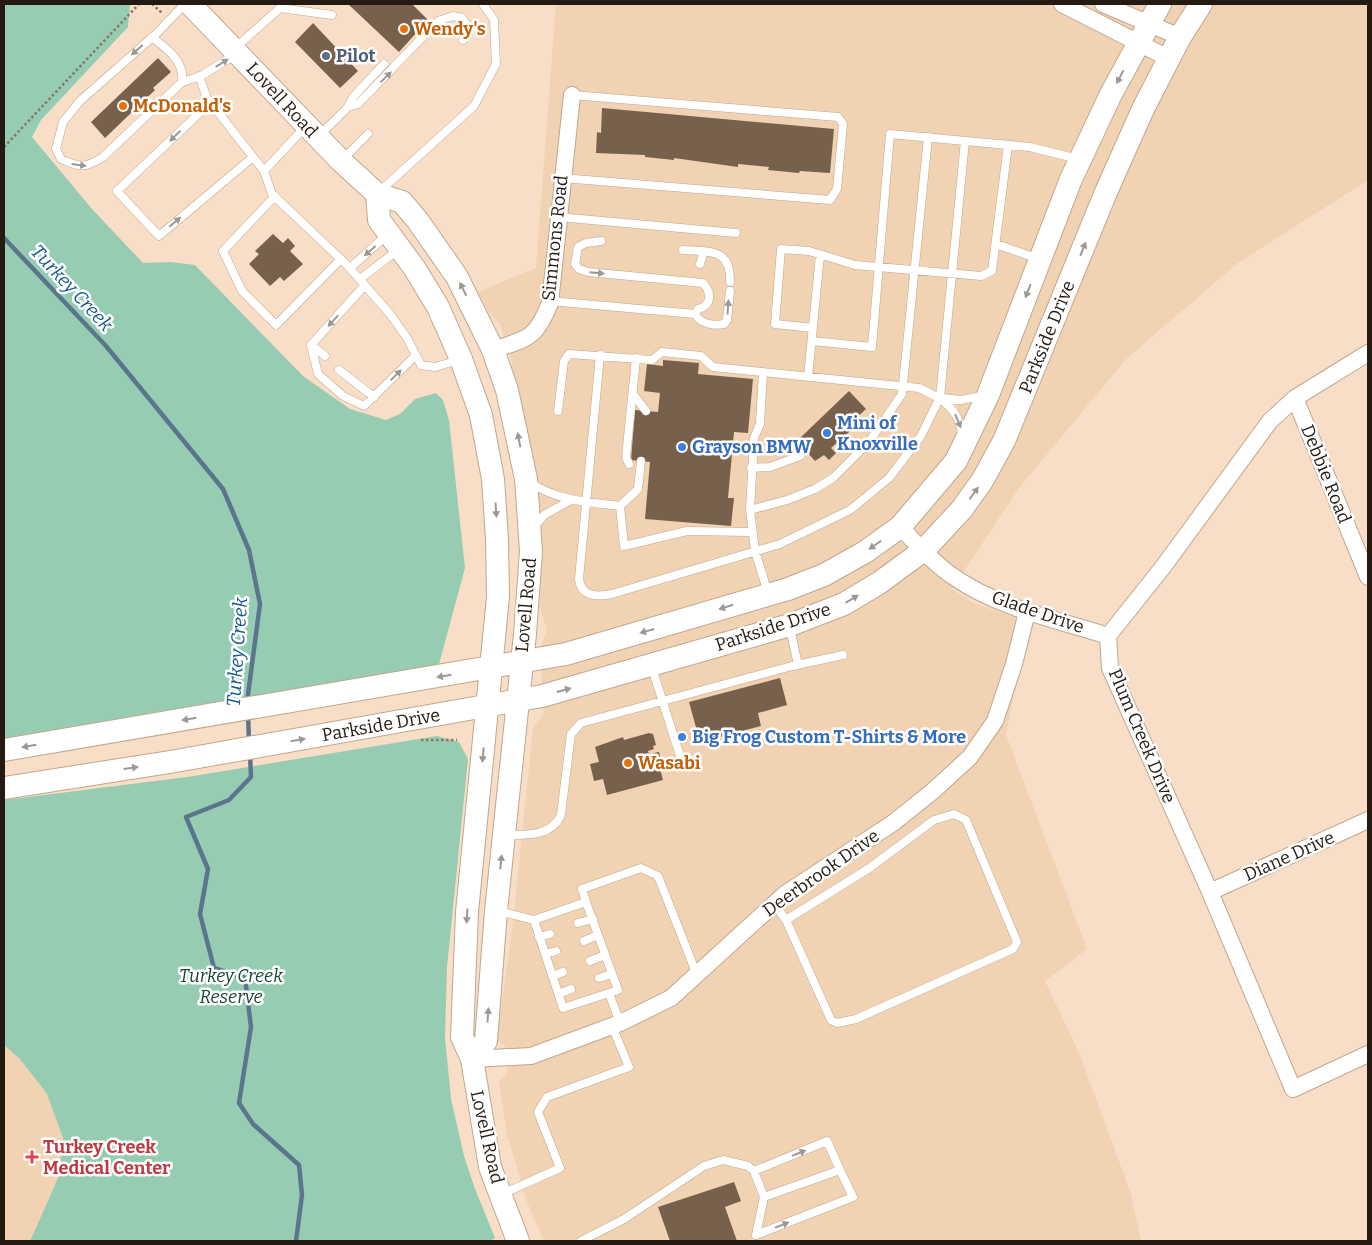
<svg xmlns="http://www.w3.org/2000/svg" width="1372" height="1245" viewBox="0 0 1372 1245" font-family="Bitter,serif">
<rect width="100%" height="100%" fill="#f8dec6"/>
<!-- built -->
<path fill="#f1d2b3" d="M556,4H1368V180L1238,263L1126,359L1019,488L952,589L973,603L1034,624L1014,694L1006,735L1087,949L1045,981L1080,1055L1131,1194L1141,1241H544L527,1202L507,1135L499,1081L507,1074L508,1049L497,1040V1034L513,924L533,727L543,715L541,648L547,629L540,608L542,542L531,445L512,371V363L500,324L490,314L478,292L536,268Z
M4,1045L20,1059L47,1094L63,1138L59,1176L30,1241H4Z"/>
<!-- green -->
<path fill="#96cdb2" d="M4,4L130,5L128,27L41,120L32,137L92,209L143,263L171,262L195,265L303,376L350,409L386,420L400,414L415,399L436,393L443,400L449,420L465,568L438,668L4,743Z
M437,736L459,742L468,759L447,967L445,1037L451,1099L464,1156L475,1189L495,1238L490,1241H30L59,1176L63,1138L47,1094L20,1059L4,1045V800L187,777Z"/>
<g fill="none" stroke-linecap="round" stroke-linejoin="round">
<!-- stream -->
<path stroke="#5b758c" stroke-width="4.5" d="M4,238L106,346L223,489L249,550L260,604L247,702
M248,714L249,742
M250,754L251,777L229,800L186,817L208,869L200,914L214,968L245,978L251,1027L239,1103L253,1124L299,1165L302,1195L296,1241"/>
</g>
<!-- building -->
<path fill="#78614c" d="M348,4H412L428,20L399,52Z
M313,23L358,71L340,88L295,42Z
M158,58L171,72L153,88L155,90L105,138L91,122Z
M602,108L834,129L830,173L800,171L799,173L768,170L769,167L738,164V167L674,158V160L645,157V155L596,153L597,132L601,133Z
M273,234L283,243L288,238L295,246L290,251L303,264L284,281L280,277L270,286L249,264L259,254L255,251Z
M663,360L699,363L698,374L753,379L748,433L734,432L728,498H734L731,526L645,519L650,462L631,460L635,410L658,412L660,393L644,391L647,364L663,366Z
M849,391L866,409L853,421L857,425L831,448L836,453L829,460L824,455L815,461L797,441Z
M780,678L787,705L758,713L761,726L700,742L689,702Z
M649,733L653,734L656,745L653,746L654,749L648,751L649,754L659,752L662,765H659L663,780L607,795L603,779L594,781L590,764L599,762L595,747L623,737L624,740Z
M734,1182L741,1201L725,1207L737,1241H670L658,1207Z"/>
<g fill="none" stroke-linecap="round" stroke-linejoin="round">
<!-- lane casing -->
<g stroke="#bfa78f" stroke-width="9">
<path id="lane" d="M185,4L156,34L80,101L63,122L56,149L61,159C80,168 86,168 103,157L182,82L201,76L236,54
M152,37C166,48 185,61 182,82
M235,48L280,8L332,15
M199,76L207,98L264,171L272,194L347,265L390,314L407,338L421,365L435,367L459,360
M210,103L117,191L159,236L253,157
M348,107L358,104L438,21L453,16L462,18L467,25L463,40
M319,136L348,107L353,97L384,64
M343,159L368,134
M264,171L305,127
M562,178L830,200L837,189L843,124L838,117L572,95
M380,191L474,106L496,64L494,20L483,4
M275,196L223,251L242,291L276,325L341,259
M558,217L736,233
M601,241L586,243L578,247L575,264L579,269L588,272L703,283C712,293 712,305 698,309L695,314
M996,244L1039,259
M683,250C710,252 731,248 730,282
M700,264L704,251
M350,268L388,234
M360,279L398,250
M365,285L311,345L318,374L343,396L364,406L416,355
M550,301L695,314C701,324 713,326 724,324L727,320L730,291
M813,328L775,324L781,249L809,251L855,265L981,276L992,271L1008,145
M812,341L872,347L890,134L1030,147L1078,159
M311,345L325,356
M600,355L579,579C581,597 597,597 612,594L780,544L850,510L889,478L921,436L940,397L965,141
M339,370L374,397
M763,372L760,424L754,438L750,510L755,551L768,593
M808,377L820,255
M633,394L646,411
M942,398L961,400L982,396
M558,411L564,361L569,354L652,360L662,352L701,356L713,367L919,388C941,398 959,408 962,434
M629,464L626,457L636,358
M751,468L770,467L800,456
M530,482C557,501 588,502 620,506
M620,506L624,546L687,531L751,532
M620,506L638,489L641,461
M750,510L787,500L815,489L833,478L869,442L902,394L928,137
M535,526L544,515L571,500
M790,628L798,665
M652,668L680,756
M506,835C526,835 551,837 561,815L571,734L581,723L792,666L843,655
M586,902L618,990L609,993
M774,904L786,920L831,1020L837,1023L856,1019L1013,949L1017,942L966,820L954,814L934,820L868,869L786,920
M499,911L534,920L586,902L582,889L641,868L658,876L697,975
M534,920L563,1008L609,993L620,1023
M578,923L593,919
M539,937L550,934
M584,941L598,935
M545,954L556,951
M590,961L605,955
M553,976L563,972
M599,978L612,974
M559,994L571,989
M754,1171L827,1141L840,1170L764,1197
M502,1194L560,1168L538,1112L547,1097L629,1067L612,1026
M581,1241L624,1219L704,1166L723,1160L748,1166L754,1171L764,1197L756,1235L853,1197L840,1170"/>
</g>
<!-- street casing -->
<g stroke="#bfa78f" stroke-width="18">
<path id="street" d="M1062,4L1168,58
M1103,4L1180,37
M493,350C528,338 535,340 550,303L572,95
M1368,353L1295,398L1270,421L1163,567L1108,636L1110,668L1210,892L1293,1089L1368,1054
M1295,398L1368,577
M900,527C917,544 934,564 954,577C1000,609 1056,619 1108,636
M1210,892L1368,820
M472,1059L531,1056L620,1023L671,998L785,894L893,823L933,791L970,757L995,721L1014,664L1027,612"/>
</g>
<!-- secondary casing -->
<g stroke="#bfa78f" stroke-width="24">
<path id="secondary" d="M190,4L341,161L377,194L402,202L418,221L457,277L493,350L507,390L526,479L531,551L525,634L496,911L486,1041L472,1059
M377,194L379,220L415,269L438,307L461,359L481,415L493,479L497,539L498,597L467,912L462,1037L472,1059L490,1167L518,1241
M4,750L566,654L788,589L824,575L865,552L900,527L956,461L988,395L1071,179L1111,94L1160,4
M4,788L170,762L542,696L790,625L844,604L879,583L924,550L962,509L982,481L1004,441L1106,192L1143,109L1180,37L1201,4"/>
</g>
<!-- path -->
<path stroke="#877666" stroke-width="2.5" stroke-dasharray="2.5 2.5" stroke-linecap="butt" d="M152,4L162,13
M4,147L139,4
M421,740H457"/>
<!-- lane -->
<use href="#lane" stroke="#fff" stroke-width="8"/>
<!-- street -->
<use href="#street" stroke="#fff" stroke-width="16"/>
<!-- secondary -->
<use href="#secondary" stroke="#fff" stroke-width="22"/>
</g>
<!-- one-way arrows -->
<defs><path id="oneway-solid" d="M-6-.8H1V-3.2L6.5 0L1 3.2V.8H-6Z" transform="scale(1.25)"/></defs>
<g fill="#9c9894">
<use href="#oneway-solid" transform="translate(137 50) rotate(138)"/>
<use href="#oneway-solid" transform="translate(222 63) rotate(-31)"/>
<use href="#oneway-solid" transform="translate(386 77) rotate(-44)"/>
<use href="#oneway-solid" transform="translate(1120 77) rotate(117)"/>
<use href="#oneway-solid" transform="translate(175 136) rotate(136)"/>
<use href="#oneway-solid" transform="translate(79 165) rotate(7)"/>
<use href="#oneway-solid" transform="translate(175 222) rotate(-40)"/>
<use href="#oneway-solid" transform="translate(1083 249) rotate(-68)"/>
<use href="#oneway-solid" transform="translate(370 251) rotate(139)"/>
<use href="#oneway-solid" transform="translate(597 273) rotate(5)"/>
<use href="#oneway-solid" transform="translate(463 289) rotate(-116)"/>
<use href="#oneway-solid" transform="translate(1028 291) rotate(111)"/>
<use href="#oneway-solid" transform="translate(728 307) rotate(-86)"/>
<use href="#oneway-solid" transform="translate(333 321) rotate(132)"/>
<use href="#oneway-solid" transform="translate(396 375) rotate(-45)"/>
<use href="#oneway-solid" transform="translate(958 421) rotate(67)"/>
<use href="#oneway-solid" transform="translate(519 440) rotate(-101)"/>
<use href="#oneway-solid" transform="translate(974 493) rotate(-54)"/>
<use href="#oneway-solid" transform="translate(496 510) rotate(86)"/>
<use href="#oneway-solid" transform="translate(875 545) rotate(145)"/>
<use href="#oneway-solid" transform="translate(852 599) rotate(-31)"/>
<use href="#oneway-solid" transform="translate(726 607) rotate(163)"/>
<use href="#oneway-solid" transform="translate(647 631) rotate(164)"/>
<use href="#oneway-solid" transform="translate(444 676) rotate(171)"/>
<use href="#oneway-solid" transform="translate(564 690) rotate(-15)"/>
<use href="#oneway-solid" transform="translate(189 719) rotate(171)"/>
<use href="#oneway-solid" transform="translate(298 740) rotate(-10)"/>
<use href="#oneway-solid" transform="translate(29 746) rotate(170)"/>
<use href="#oneway-solid" transform="translate(483 755) rotate(96)"/>
<use href="#oneway-solid" transform="translate(131 768) rotate(-8)"/>
<use href="#oneway-solid" transform="translate(501 862) rotate(-84)"/>
<use href="#oneway-solid" transform="translate(467 916) rotate(93)"/>
<use href="#oneway-solid" transform="translate(488 1015) rotate(-86)"/>
<use href="#oneway-solid" transform="translate(799 1153) rotate(-22)"/>
<use href="#oneway-solid" transform="translate(782 1225) rotate(-21)"/>
</g>
<!-- markers -->
<g fill="#e8710a" stroke="#fff" stroke-width="2">
<circle cx="404" cy="29" r="5"/>
<circle cx="123" cy="106" r="5"/>
<circle cx="628" cy="763" r="5"/>
</g>
<circle fill="#5c6f8a" stroke="#fff" stroke-width="2" cx="326" cy="56" r="5"/>
<g fill="#3f7fe0" stroke="#fff" stroke-width="2">
<circle cx="827" cy="433" r="5"/>
<circle cx="682" cy="447" r="5"/>
<circle cx="682" cy="737" r="5"/>
</g>
<path fill="#e0444e" stroke="#fff" stroke-width="2" d="M29.5 1149.5h5v5h5v5h-5v5h-5v-5h-5v-5h5z"/>
<g text-anchor="middle" dominant-baseline="central" stroke-width="5" stroke-linejoin="round" paint-order="stroke">
<!-- food labels -->
<g font-size="18" font-weight="bold" fill="#c56008" stroke="#fff" text-anchor="start">
<text x="414" y="29">Wendy's</text>
<text x="133" y="106">McDonald's</text>
<text x="638" y="763">Wasabi</text>
</g>
<!-- service labels -->
<g font-size="18" font-weight="bold" fill="#4e5e75" stroke="#fff" text-anchor="start">
<text x="336" y="56">Pilot</text>
</g>
<!-- street labels -->
<g font-size="18" fill="#241a12" stroke="#fff">
<text transform="translate(282 100) rotate(47)">Lovell Road</text>
<text transform="translate(555 238) rotate(-84)">Simmons Road</text>
<text transform="translate(1047 337) rotate(-68)">Parkside Drive</text>
<text transform="translate(1326 474) rotate(68)">Debbie Road</text>
<text transform="translate(526 605) rotate(-85)">Lovell Road</text>
<text transform="translate(1038 612) rotate(19)">Glade Drive</text>
<text transform="translate(773 627) rotate(-18)">Parkside Drive</text>
<text transform="translate(381 725) rotate(-10)">Parkside Drive</text>
<text transform="translate(1142 736) rotate(67)">Plum Creek Drive</text>
<text transform="translate(1289 856) rotate(-24)">Diane Drive</text>
<text transform="translate(821 873) rotate(-35)">Deerbrook Drive</text>
<text transform="translate(487 1137) rotate(77)">Lovell Road</text>
</g>
<!-- shop labels -->
<g font-size="18" font-weight="bold" fill="#366cbe" stroke="#fff" text-anchor="start">
<text x="837" y="423">Mini of<tspan x="837" dy="21">Knoxville</tspan></text>
<text x="692" y="447">Grayson BMW</text>
<text x="692" y="737">Big Frog Custom T-Shirts &amp; More</text>
</g>
<!-- park labels -->
<g font-size="18" font-style="italic" fill="#164431" stroke="#fff">
<text x="231" y="976">Turkey Creek<tspan x="231" dy="21">Reserve</tspan></text>
</g>
<!-- health labels -->
<g font-size="18" font-weight="bold" fill="#be3a42" stroke="#fff" text-anchor="start">
<text x="43" y="1147">Turkey Creek<tspan x="43" dy="21">Medical Center</tspan></text>
</g>
<!-- water labels -->
<g font-size="19" font-style="italic" fill="#195a8a" stroke="#fff">
<text transform="translate(72 288) rotate(47)">Turkey Creek</text>
<text transform="translate(237 652) rotate(-86)">Turkey Creek</text>
</g>
</g>
<!-- border -->
<rect width="1372" height="1245" fill="none" stroke="#241a12" stroke-width="10"/>
</svg>
